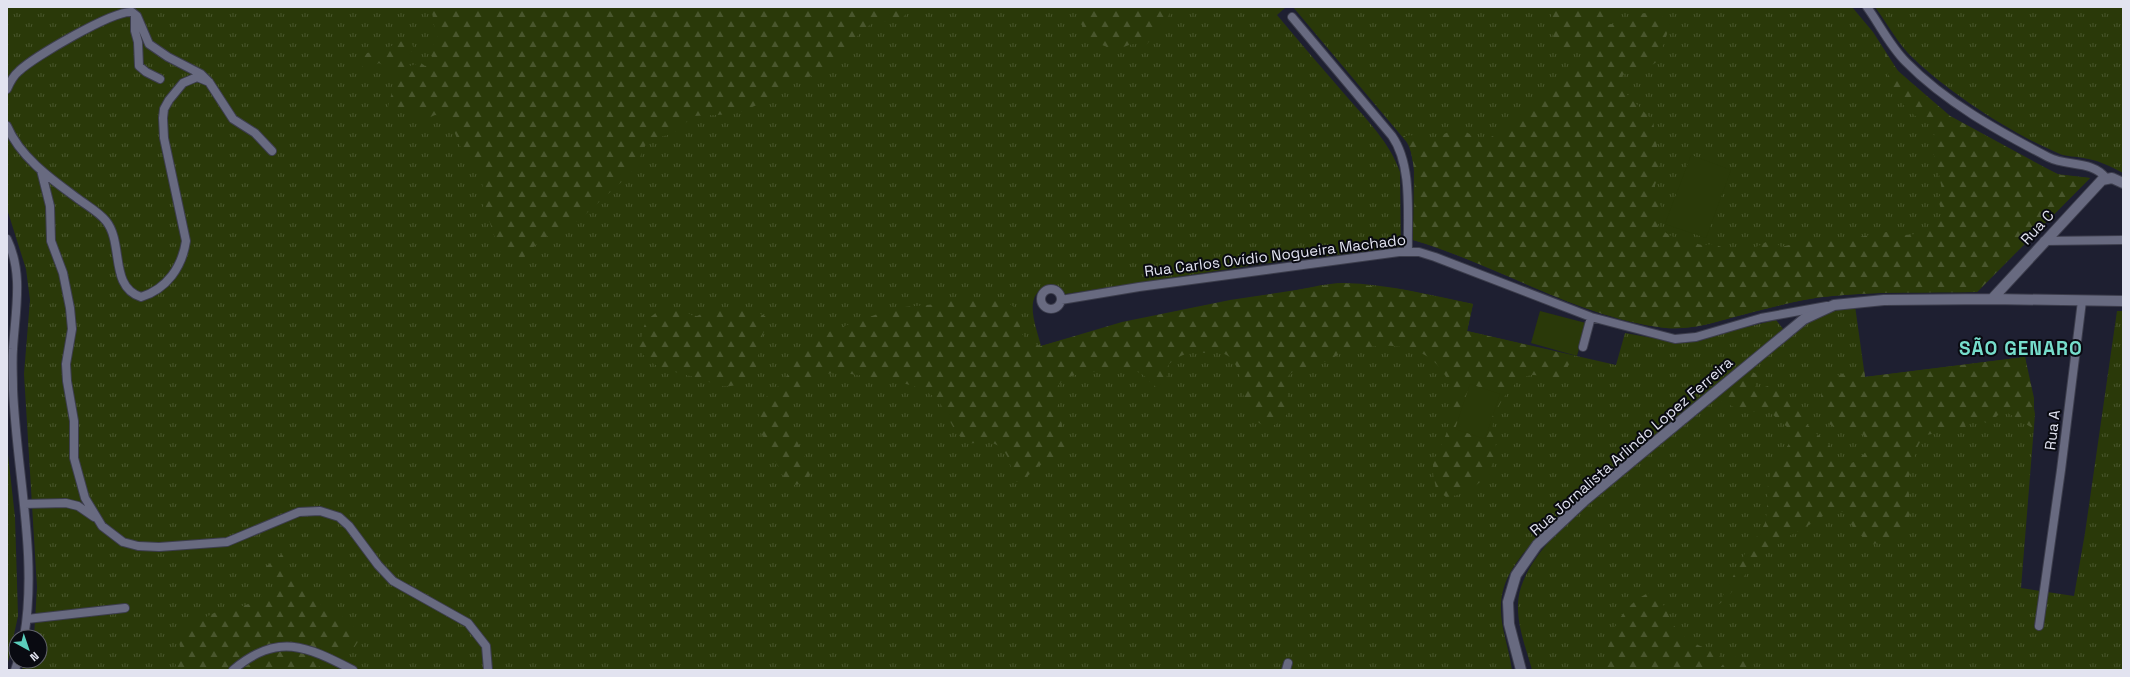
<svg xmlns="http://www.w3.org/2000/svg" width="2130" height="677" viewBox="0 0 2130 677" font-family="'Space Grotesk',sans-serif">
<defs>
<pattern id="grass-tufts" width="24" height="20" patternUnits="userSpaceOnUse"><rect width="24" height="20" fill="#2a3909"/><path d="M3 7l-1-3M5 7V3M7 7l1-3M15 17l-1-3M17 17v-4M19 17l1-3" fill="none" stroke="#49562d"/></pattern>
<pattern id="forest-firs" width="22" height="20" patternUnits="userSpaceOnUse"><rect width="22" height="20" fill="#2a3909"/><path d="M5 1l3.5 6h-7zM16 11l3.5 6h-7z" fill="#49562d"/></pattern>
</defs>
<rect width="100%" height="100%" fill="#1e1f31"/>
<!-- grass -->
<path fill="url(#grass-tufts)" d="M7,7H1286L1277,15C1300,43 1324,70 1347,97C1367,120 1390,143 1400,172L1401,247L1262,264L1065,294C1061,289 1054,285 1048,287C1021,293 1037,329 1041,346C1120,323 1199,304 1281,293C1301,290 1324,283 1344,283C1388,284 1430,295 1473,304L1467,331L1616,365L1625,333L1680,343L1700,341L1726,332L1776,320L1784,330C1738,366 1693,404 1648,441C1609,473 1518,540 1504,587C1495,616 1508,641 1512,670H22L25,661H40V637H34L37,587L24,374L30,300L26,269L7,209Z
M1293,7H1852L1873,32L1898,71L1950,116L2057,174L2090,178L1977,292C1929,293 1880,291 1832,296C1799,299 1766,309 1734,317C1712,323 1690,330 1666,328C1576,317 1499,265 1413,240L1414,168L1410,146Z
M1875,7H2123V173C2110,166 2098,160 2083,158C2076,156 2067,157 2060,154C2014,135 1949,93 1913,58C1898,44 1887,23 1875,7Z
M1855,306L1865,377L2025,357L2035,414L2021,588L2074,596L2085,533L2117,311H2123V670H1532C1525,644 1512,614 1521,587C1537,539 1600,495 1638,462C1693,416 1748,370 1803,324L1836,309Z
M7,446L15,517L18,616L7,667Z"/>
<!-- forest -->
<path fill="url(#forest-firs)" d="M429,7H913L900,20L873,22L859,34L835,63L820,73L781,86L762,103L735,114L694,116L672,134L648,140L636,165L627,177L579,220L540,240L519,263L510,258L499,250L487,214L483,207L482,172L477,164L460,146L451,123L445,116L435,115L424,120L413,109L387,111L397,73L394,69H388L379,63L368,69L361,66L359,63L367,53L383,50L401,41L412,44L414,49L402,60L409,66L421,63L425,66L431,63L432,57L429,52L439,34L435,31L432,12Z
M1080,7H1173L1167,18V22L1146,45C1142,45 1137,43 1133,44C1127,45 1121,49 1115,48C1094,47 1076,28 1080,7Z
M1553,7H1615C1613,22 1604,21 1592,17L1597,26C1620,27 1639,6 1661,15L1666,22L1667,34L1658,61L1646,69L1624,74L1617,84L1653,121L1659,159V175L1655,185V193L1662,209L1658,225L1666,233L1677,239L1702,245L1714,244L1731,251L1752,249L1768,241L1775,242L1781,247L1817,238H1854L1892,231L1905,235L1926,233L1935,227L1942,212L1938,200L1942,190L1937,164L1931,147L1935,132L1933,126C1929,122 1924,122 1920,119C1896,104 1886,80 1885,53L1898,71L1908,80L1950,116L2037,164L2060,175L2090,178L1977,292C1929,293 1880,291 1832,296C1799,299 1766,309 1734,317C1712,323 1690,330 1666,328C1576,317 1499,265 1413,240C1413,211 1421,158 1403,136L1415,135L1430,142C1442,134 1456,126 1470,134C1473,137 1476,140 1480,142C1502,137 1570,76 1583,56L1582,52L1561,47C1548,32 1549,25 1553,7Z
M1342,283L1400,289L1473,304L1467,331L1574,356L1561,378C1548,381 1538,371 1525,377C1510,384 1495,408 1493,424C1491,433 1497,441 1496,451C1493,476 1471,495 1446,497L1436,489C1435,482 1432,472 1433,465C1433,459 1439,451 1441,446C1450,427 1458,402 1448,381C1431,342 1384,341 1347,351C1338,354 1329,360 1320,364C1309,367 1293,367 1287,378C1281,387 1290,398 1291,407C1286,418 1278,426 1266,427C1231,410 1251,360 1221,353C1216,352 1211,353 1206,353C1189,352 1182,353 1169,364L1165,386L1159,388C1150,385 1148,377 1140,373C1119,363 1106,371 1086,373C1077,375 1069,375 1062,381C1058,385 1057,389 1056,395L1066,446L1061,454L1039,466L1023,480L1016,482L1012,478C1012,461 1004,441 984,442C977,442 970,446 964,440C949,428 948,408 933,396C918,384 897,382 879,379C865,376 851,373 837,373C814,373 790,392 789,415C788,431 806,454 811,471C809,482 798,487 787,484L758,427L759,410L763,400L784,381L800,351L820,335L894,308L937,304L950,299L992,297L1005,301L1014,307L1018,313L1021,333L1029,342L1041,346L1122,322L1230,300Z
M669,307H679L691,315L697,316L715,307L733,309L743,307L765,316L768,322C765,329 762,336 760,343C757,356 760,370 748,380C742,385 730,387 722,386C715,385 708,381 701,379C680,372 647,370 638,346C643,340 641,336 643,329C646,318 659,309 669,307Z
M2025,357L2034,398V429L2003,410L1989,424L1972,417L1964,419L1966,428L1926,435C1919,441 1917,448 1915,456C1912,465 1909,474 1908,483C1908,492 1911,502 1910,511C1909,533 1891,543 1870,544L1854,529L1844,512C1828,510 1822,517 1809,525C1793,535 1775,541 1762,554C1745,571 1738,590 1718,605L1749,546L1759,534L1765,523L1767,511L1768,484L1771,472L1790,442L1787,427L1772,414L1766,411L1744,412L1715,398L1748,370L1761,376L1755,385V388L1759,389L1771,385C1794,397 1797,412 1812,430C1817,435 1824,438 1828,444C1834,450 1833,458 1840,465C1852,465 1862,459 1868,448L1866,440L1859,427C1852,427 1842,432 1835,428C1822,422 1818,398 1823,387C1828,378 1854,367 1864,370L1865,377Z
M282,554H286L289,557L288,565L284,572L285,575L291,576L294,581L307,589L313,600L350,621L358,635L359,640L354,648L346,651L340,648L334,649L329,657L288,644L230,670H175L180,647L178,634L180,630L224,608L238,607L253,603L273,588V583L263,575V569Z
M1649,593H1654C1664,601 1667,614 1673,624C1683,641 1703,647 1720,654L1715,670H1607C1603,642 1621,604 1649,593Z
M288,647L332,662L309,670H235L251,658Z
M1738,656L1750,662L1756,670H1718L1727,660Z"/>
<!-- park -->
<path fill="#2a3909" d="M1691,155L1731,170L1706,238L1665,224Z
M1540,311L1586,323L1577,356L1531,343Z
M1470,384L1500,394L1485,439L1455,429Z"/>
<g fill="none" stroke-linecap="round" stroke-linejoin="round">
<!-- minor casing -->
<g stroke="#3c3d4c" stroke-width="10">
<path id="minor" d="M1867,7C1880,25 1890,46 1906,62C1945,102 1998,131 2048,157C2067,167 2092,160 2106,178
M135,16V31L138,42L139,66L146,72L160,79
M1292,17L1392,136C1413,166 1407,216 1408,252
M7,89C10,82 13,76 19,71C34,57 113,10 132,12L137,16L149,44L168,57L201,74L209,82L233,119L255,133L272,151
M7,126C20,157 51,179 77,198C86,205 99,212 106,221C124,243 109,287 141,297C167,289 182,267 186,241L164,138L163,118L164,109L169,100L183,83L197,77L209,82
M41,170L50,206L51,241L63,273L70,308L72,329L66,364L67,381L74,421V458L85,498L102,526L123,542L138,546L159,547L227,542L299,512L320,511L339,517L349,526L378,565L393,581L468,623L486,646L488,670
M7,239C24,274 15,312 13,349C12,362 13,376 13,389C16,469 38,557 24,637
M2044,241L2123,240
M1041 299a10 10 0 1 1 20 0a10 10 0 1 1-20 0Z
M1061,300L1139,287L1399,252H1419L1435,257L1591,317L1675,339L1696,337L1761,318L1827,306
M1583,347L1591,317
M24,504L66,503L78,506L94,517
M27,619L125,608
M2039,626L2061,470L2082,301
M15,670L18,661
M233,670C278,632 306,646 353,670
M1286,670L1288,663"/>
</g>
<!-- tertiary casing -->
<g stroke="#3c3d4c" stroke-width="12">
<path id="tertiary" d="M1992,299L2102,180L2112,178L2123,183
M1521,670L1509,624L1508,602L1516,575L1537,545L1584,501L1649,447L1804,319L1834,305L1884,300L1992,299L2123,301"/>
</g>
<!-- minor -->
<use href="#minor" stroke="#686a80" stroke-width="8"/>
<!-- tertiary -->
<use href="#tertiary" stroke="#686a80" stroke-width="10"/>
</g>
<g text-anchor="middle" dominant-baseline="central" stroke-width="4" stroke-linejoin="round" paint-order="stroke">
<!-- street labels -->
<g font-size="15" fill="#e2e3f0" stroke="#090a11">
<text transform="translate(2037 227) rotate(-47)">Rua C</text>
<text transform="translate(1275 255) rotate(-7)">Rua Carlos Ovídio Nogueira Machado</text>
<text transform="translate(2052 430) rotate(-83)">Rua A</text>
<text transform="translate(1631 446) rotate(-41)">Rua Jornalista Arlindo Lopez Ferreira</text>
</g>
<!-- district labels -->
<g font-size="19" font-weight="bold" letter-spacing="1" fill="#76ddcb" stroke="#090a11">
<text x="2021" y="348">SÃO GENARO</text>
</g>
</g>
<!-- border -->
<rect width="2130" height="677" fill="none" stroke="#e2e3f0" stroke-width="16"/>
<!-- north arrow -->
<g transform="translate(28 649) rotate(140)"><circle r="19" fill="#090a11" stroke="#60616a"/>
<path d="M0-3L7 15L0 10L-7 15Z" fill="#5bcebc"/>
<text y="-6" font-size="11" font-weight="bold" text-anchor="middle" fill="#e2e3f0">N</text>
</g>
</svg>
